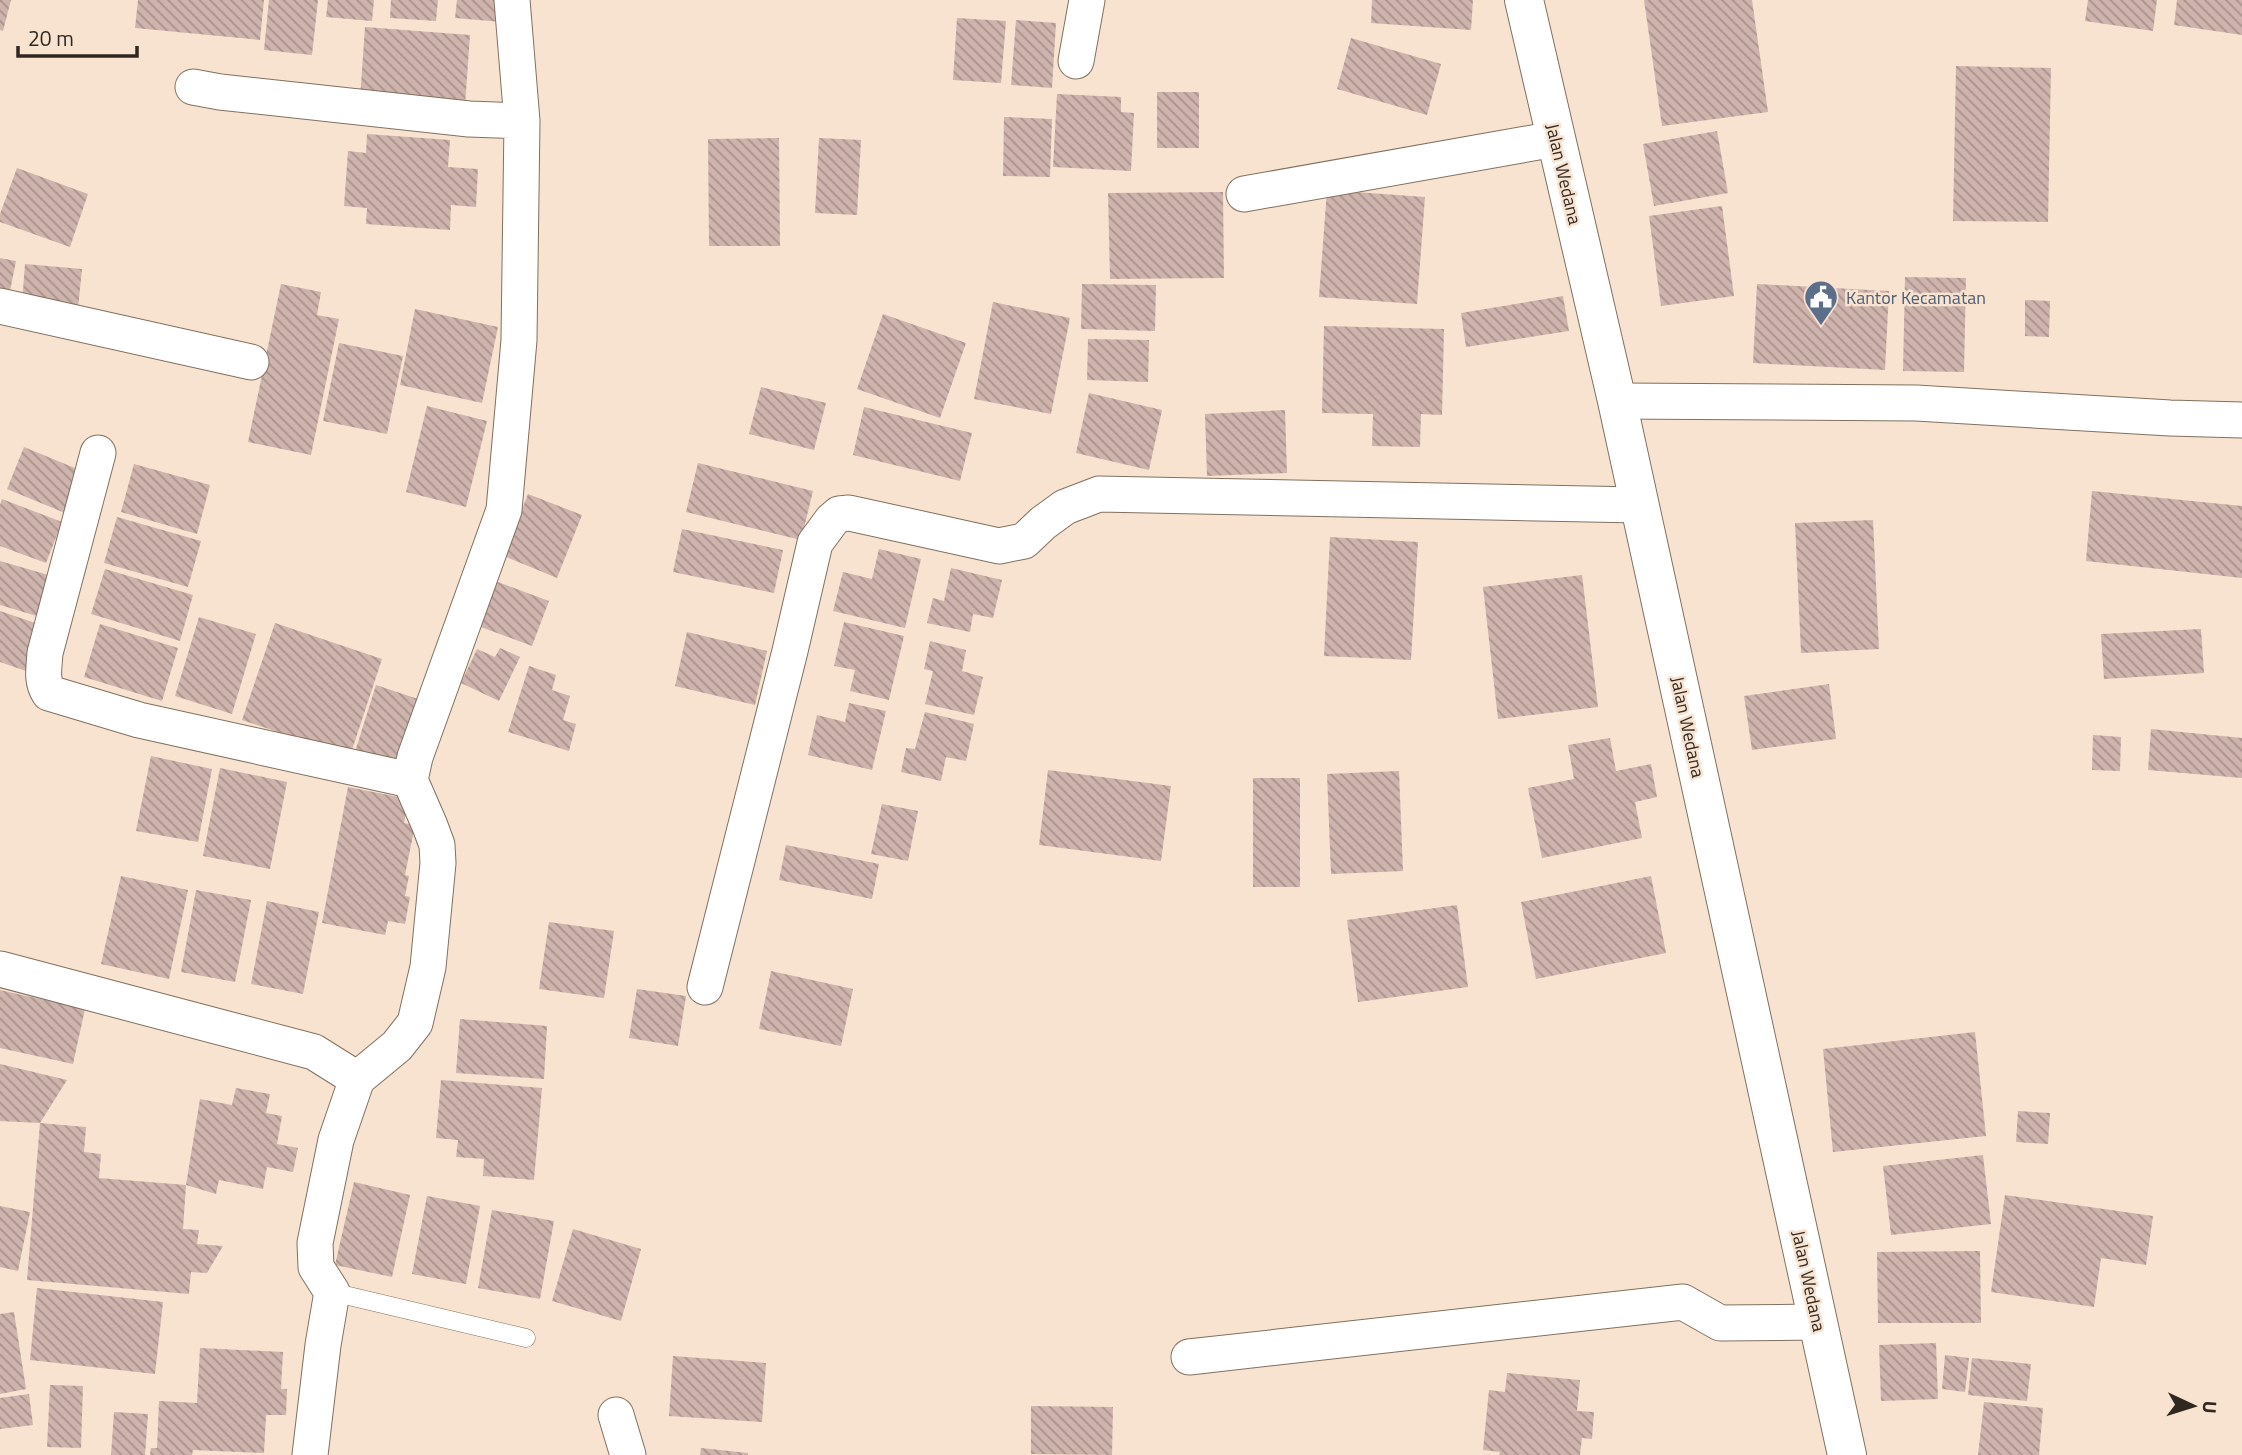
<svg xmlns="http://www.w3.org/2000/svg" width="2242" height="1455" viewBox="0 0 2242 1455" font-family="'Titillium Web',sans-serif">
<defs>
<pattern id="building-back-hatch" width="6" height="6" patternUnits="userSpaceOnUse" patternTransform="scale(1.75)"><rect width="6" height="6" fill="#cfb3ad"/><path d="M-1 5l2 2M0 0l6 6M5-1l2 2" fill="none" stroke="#a8928c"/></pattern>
</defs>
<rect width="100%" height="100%" fill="#f8e3d0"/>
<!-- building -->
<path fill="url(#building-back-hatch)" d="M0,0H11L3,31L0,30Z
M138,0H264L260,40L135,28Z
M269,0H318L312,55L264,50Z
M328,0H374L372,21L326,17Z
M391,0H438L436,21L390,18Z
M457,0H503L502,22L455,18Z
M1372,0H1473L1471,30L1371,23Z
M1644,0H1752L1768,112L1662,126Z
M2088,0H2157L2153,31L2085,21Z
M2177,0H2242V35L2174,25Z
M957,18L1006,21L1001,83L953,80Z
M1016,20L1056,23L1052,88L1011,85Z
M365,27L470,35L465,106L360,99Z
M1351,38L1441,64L1427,115L1337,89Z
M1956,66L2051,68L2048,222L1953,221Z
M1157,92H1199V148H1157Z
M1057,94L1121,97V112L1134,113L1131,171L1053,167Z
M1004,117L1052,119L1050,177L1003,176Z
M1717,131L1728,193L1654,206L1643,144Z
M367,134L450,140L448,167L478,169L476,207L451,205L450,230L366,224L367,208L344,206L348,151L366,153Z
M779,138L780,246H709L708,139Z
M819,138L861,140L857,215L815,213Z
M17,168L88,194L70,247L0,222V214Z
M1327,190L1425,197L1417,304L1319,297Z
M1223,192L1224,278L1110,279L1108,193Z
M1722,206L1734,296L1661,306L1649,216Z
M0,258L16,261L10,291L0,289Z
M25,264L82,269L78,309L22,303Z
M1905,277L1966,278L1964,372L1903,371Z
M281,284L321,292L317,315L339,319L311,455L248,442Z
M1082,284L1156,285L1155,331L1081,329Z
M1757,284L1889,291L1885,370L1753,363Z
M1563,296L1569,331L1466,347L1461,313Z
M2025,300L2050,301L2049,337L2025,336Z
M993,302L1070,318L1051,414L974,399Z
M415,309L498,327L482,403L400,385Z
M883,314L966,343L940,418L857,389Z
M1324,326L1444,329L1442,415L1421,414L1420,447L1372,446L1373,414L1322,413Z
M1088,339L1149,340L1148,382L1087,380Z
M339,343L403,356L387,434L323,421Z
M761,387L826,403L814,450L749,434Z
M1089,393L1162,410L1149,470L1076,453Z
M427,406L487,421L466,507L406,492Z
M864,407L972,433L960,481L853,455Z
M1285,410L1287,473L1207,476L1205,414Z
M24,447L82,471L65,513L7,489Z
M698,463L813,491L801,540L686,512Z
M134,464L210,485L197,534L121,512Z
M2092,491L2242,506V578L2086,561Z
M528,494L582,515L557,578L504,556Z
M2,499L62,522L46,563L0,546V505Z
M117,517L201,541L188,587L104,563Z
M1873,520L1879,649L1801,653L1795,523Z
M682,529L783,550L774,593L673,572Z
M1330,537L1418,542L1411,660L1324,656Z
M879,549L921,559L905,628L833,611L843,572L872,579Z
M0,561L52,576L40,617L0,605Z
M951,568L1002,580L993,618L973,614L970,632L927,623L933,598L944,601Z
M105,569L193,595L180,641L91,614Z
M1582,575L1598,707L1498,719L1483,587Z
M495,581L549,601L532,646L478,626Z
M0,611L41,625L26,671L0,662Z
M199,617L256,634L232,714L175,696Z
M844,622L904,636L889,700L850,691L855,670L834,666Z
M275,623L382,659L350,756L242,720Z
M100,624L178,648L162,701L84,677Z
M2201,629L2204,673L2104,679L2101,634Z
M687,632L767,651L755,705L675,686Z
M930,641L966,650L962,671L983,677L974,715L925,704L933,671L924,669Z
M500,648L520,657L499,701L461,683L477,649L495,657Z
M529,666L556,675L552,690L570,696L563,720L576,724L569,751L508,732Z
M1829,684L1836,739L1752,750L1744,696Z
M376,685L418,699L396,768L354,755Z
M849,703L886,711L872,770L808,755L817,715L845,722Z
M925,712L974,724L966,761L946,757L941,781L901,772L906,748L915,749Z
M2151,729L2242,738V778L2148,770Z
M2093,735L2121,737L2120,771L2092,770Z
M1610,738L1616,771L1651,764L1657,797L1635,802L1642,838L1542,858L1528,788L1574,779L1568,745Z
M151,756L212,769L198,842L136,831Z
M220,768L287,782L270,869L203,856Z
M1048,770L1171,786L1161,861L1039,845Z
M1399,771L1403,871L1331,874L1327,774Z
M1253,778H1300V887H1253Z
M348,787L409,799L404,823L415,825L405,875L409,876L405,896L410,897L405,924L388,921L385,935L322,923Z
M882,804L918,811L908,861L871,854Z
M786,845L879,864L872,899L779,880Z
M121,876L188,890L169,979L101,964Z
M1651,876L1666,953L1536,979L1521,902Z
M196,890L251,900L235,982L181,972Z
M267,901L319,912L303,994L251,984Z
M1457,905L1468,987L1358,1002L1347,920Z
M549,922L614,931L604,998L539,989Z
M771,971L853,989L841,1046L759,1029Z
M637,989L686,996L678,1046L629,1038Z
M0,990L85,1009L73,1064L0,1048Z
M460,1019L547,1026L544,1079L456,1073Z
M1975,1032L1986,1136L1833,1152L1823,1049Z
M0,1064L67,1080L40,1123L0,1121Z
M441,1080L542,1088L534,1180L483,1176L484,1159L456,1157L458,1140L436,1138Z
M236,1088L270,1094L266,1113L282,1116L277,1144L298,1148L293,1172L267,1167L263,1189L219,1180L216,1194L186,1185L200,1099L232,1105Z
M2018,1111L2050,1113L2048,1144L2016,1142Z
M40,1123L86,1127L84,1152L101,1154L99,1178L186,1185L183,1229L199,1230L197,1244L223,1246L207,1273L191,1272L189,1294L27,1280Z
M1983,1155L1991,1224L1891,1235L1883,1166Z
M354,1182L410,1195L392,1277L335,1265Z
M2005,1195L2153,1216L2146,1265L2101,1258L2094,1307L1991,1292Z
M427,1196L480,1206L466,1284L412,1274Z
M0,1206L30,1212L18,1271L0,1267Z
M492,1210L554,1221L540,1299L478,1288Z
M573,1229L641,1249L621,1321L552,1301Z
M1980,1251L1981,1323H1878L1877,1252Z
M37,1288L163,1302L155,1374L30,1360Z
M14,1312L26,1389L0,1394V1314Z
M1936,1343L1938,1399L1881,1401L1879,1345Z
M200,1348L283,1352L281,1389H287L286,1415H266L264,1453L193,1450L192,1455H150L151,1448H157L159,1401L197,1403Z
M1945,1355L1969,1358L1965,1392L1942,1389Z
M673,1356L766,1363L762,1422L669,1416Z
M1972,1358L2031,1364L2027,1401L1968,1395Z
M1507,1373L1580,1380L1577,1411L1594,1412L1592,1439L1582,1438L1580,1455H1499L1500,1452L1483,1450L1489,1390L1505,1392Z
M50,1385L83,1386L81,1448L47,1447Z
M29,1394L33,1425L0,1429V1398Z
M1984,1402L2043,1408L2039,1455H1978Z
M1031,1406L1113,1407L1112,1455L1031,1454Z
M114,1412L148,1414L145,1455H111Z
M701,1448L748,1453V1455H700Z"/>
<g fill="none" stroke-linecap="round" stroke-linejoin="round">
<!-- service casing -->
<g stroke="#82705f" stroke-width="19">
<path id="service" d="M332,1292L526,1338"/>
</g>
<!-- minor casing -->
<g stroke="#82705f" stroke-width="37">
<path id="minor" d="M1076,61L1087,0
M193,87L220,92L469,119L522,121
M1244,194L1555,139
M0,306L251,362
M1617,401L1916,403L2170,418L2242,420
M98,453L45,653C44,668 41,681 49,693L139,720L410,780
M0,969L314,1052L357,1079
M705,987L790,651L815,543L832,520L839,514L849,513L999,546L1024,541L1043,523L1065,507L1099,494L1640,505
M1189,1357L1683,1302L1720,1323L1818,1322
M616,1415L628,1455
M310,1455L323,1345L332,1292L316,1267L315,1243L336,1140L357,1079L397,1046L415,1023L428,967L438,863L437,845L430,826L410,780L415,757L504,510L519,340L522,121L512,0"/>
</g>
<!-- tertiary casing -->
<g stroke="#82705f" stroke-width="40">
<path id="tertiary" d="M1524,0L1617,401L1847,1455"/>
</g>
<!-- service -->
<use href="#service" stroke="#fff" stroke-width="18"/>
<!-- minor -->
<use href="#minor" stroke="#fff" stroke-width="35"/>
<!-- tertiary -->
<use href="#tertiary" stroke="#fff" stroke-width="38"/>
</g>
<!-- icons -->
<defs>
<g id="civic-pin" transform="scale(1.75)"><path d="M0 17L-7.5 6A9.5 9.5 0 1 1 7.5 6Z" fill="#5c6f8a" stroke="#f8e3d0"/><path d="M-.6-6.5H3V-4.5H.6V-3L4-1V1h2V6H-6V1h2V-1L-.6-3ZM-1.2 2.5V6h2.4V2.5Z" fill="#fff"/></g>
</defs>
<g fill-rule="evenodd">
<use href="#civic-pin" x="1821" y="297"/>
</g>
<g text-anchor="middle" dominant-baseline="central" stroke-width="5" stroke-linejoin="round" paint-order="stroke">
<!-- street labels -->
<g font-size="18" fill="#2f2720" stroke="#f8e3d0">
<text transform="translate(1564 174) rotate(77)">Jalan Wedana</text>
<text transform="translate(1688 727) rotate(78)">Jalan Wedana</text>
<text transform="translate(1809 1281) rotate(78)">Jalan Wedana</text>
</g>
<!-- service labels -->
<g font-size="18" fill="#4e5e75" stroke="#f8e3d0" text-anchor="start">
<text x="1846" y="297">Kantor Kecamatan</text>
</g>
</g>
<!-- north arrow -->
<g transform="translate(2193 1406) rotate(94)" stroke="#f8e3d0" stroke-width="5" paint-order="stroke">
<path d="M0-5L12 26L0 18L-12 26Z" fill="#2f2720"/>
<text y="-10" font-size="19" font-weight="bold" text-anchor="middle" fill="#2f2720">U</text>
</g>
<!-- scale -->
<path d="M18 46v10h119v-10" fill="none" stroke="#2f2720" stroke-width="3.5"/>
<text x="28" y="46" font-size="21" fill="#2f2720" stroke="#f8e3d0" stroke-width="5" paint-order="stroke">20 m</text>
</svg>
